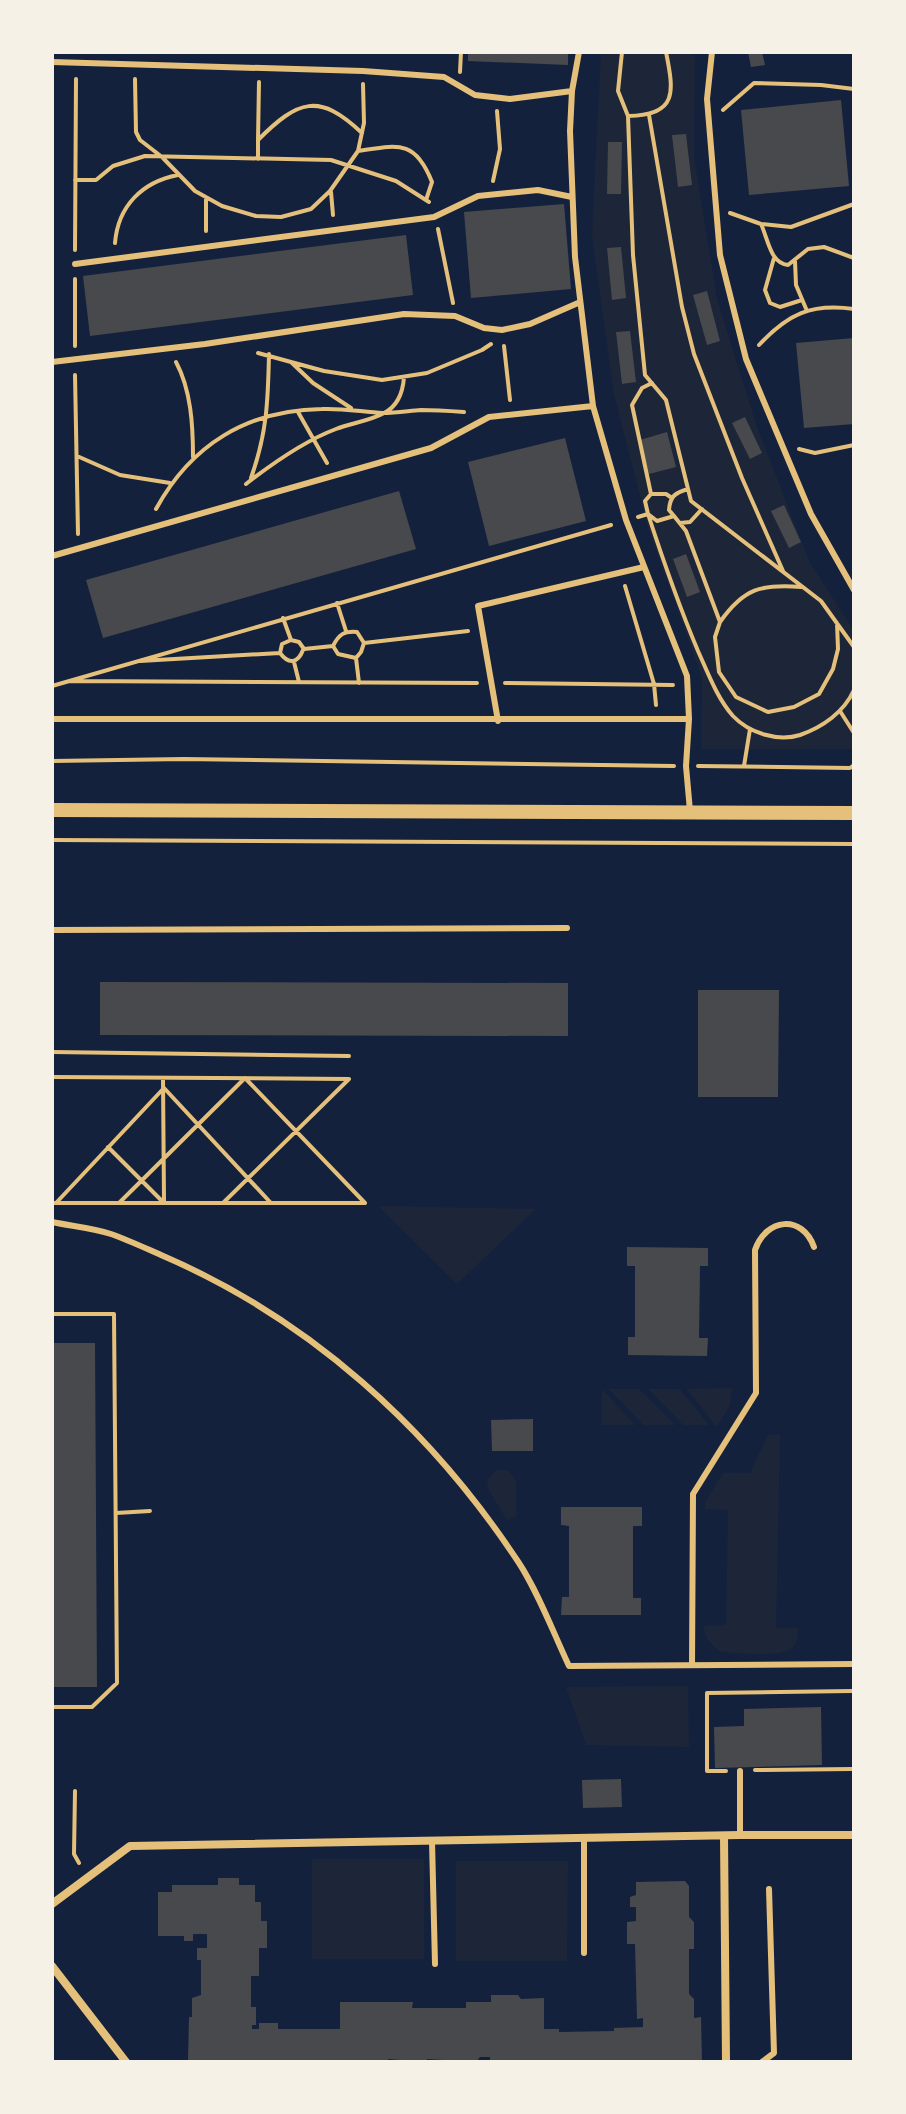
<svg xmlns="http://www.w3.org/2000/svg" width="906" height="2114" viewBox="0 0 906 2114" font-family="'DejaVu Sans',sans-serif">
<rect width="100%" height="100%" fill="#14213d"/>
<!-- green -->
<path fill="#1d2539" d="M601,52H695L694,157L717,299L756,424L809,561L854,631V749H701L702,677L649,531L614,394L592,236Z
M378,1206L536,1209L457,1284Z
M732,1388L730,1405L718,1425H715L687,1389Z
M602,1389L635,1425H602Z
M609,1389H639L675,1425H643Z
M648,1389H680L709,1425H683Z
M768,1435H780L776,1628H798C798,1637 798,1645 789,1650C776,1657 733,1653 719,1651L707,1639L703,1626L726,1625L728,1510L705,1509V1502L723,1473H750Z
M498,1469L509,1471L516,1481V1516L507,1520L489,1491L487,1481L490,1476Z
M688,1686L689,1747L586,1745L566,1687Z
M312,1859H424V1959H312Z
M456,1861H568L567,1961H456Z"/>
<!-- building -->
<path fill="#48494c" d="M468,52H568V65L468,61Z
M748,52H762L765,65L751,67Z
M841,100L849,186L749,195L741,110Z
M686,134L692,185L678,187L672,135Z
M608,142H622L621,194H607Z
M564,204L571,289L471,298L464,212Z
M406,235L413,295L90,336L83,276Z
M621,247L626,298L612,300L607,248Z
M707,291L720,341L707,345L693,295Z
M630,331L636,382L622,384L616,332Z
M854,338V424L804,428L796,343Z
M745,417L762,453L750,459L732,423Z
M667,432L676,467L649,474L640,440Z
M565,438L586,521L489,546L468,462Z
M399,491L416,549L103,638L86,580Z
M784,505L801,542L789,548L771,511Z
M686,554L700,592L687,597L673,559Z
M100,982L568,983V1036L100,1035Z
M698,990H779L778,1097H698Z
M627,1247L708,1248V1266H700L699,1338H708L707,1356L628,1355V1337H635V1266H627Z
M52,1343H95L97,1687H52Z
M533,1419V1451H492L491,1420Z
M561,1507H642V1526H633V1598H641V1615H561L562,1597H569V1526L561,1525Z
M821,1707L822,1765L715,1768L714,1727L744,1726V1709Z
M621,1779L622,1807L583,1808L582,1780Z
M218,1878H239V1885H255V1902H261V1921H267V1948H259V1976H251V2007H256V2025H252V2029H259V2023H278V2029H340V2002H413L412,2008H466V2002H491V1995H518L521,1999L544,1998V2029H559V2032L614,2031V2028L643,2027V2018L637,2019L635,1944H627V1922L636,1921V1907H630V1897L636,1895V1882L685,1881L689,1886V1917L694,1922V1949H689V1994L694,1999V2018L701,2017L702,2062H490V2057H480L476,2062L427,2059V2062L388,2059V2062H188L189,2017H192V1998L201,1995V1960H197V1948H207V1934H193V1941H184V1936H158V1892H172V1885H218Z"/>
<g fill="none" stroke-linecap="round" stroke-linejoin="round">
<!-- path -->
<path stroke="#e5c07b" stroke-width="4" d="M622,52L618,91L628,116
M666,52C674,92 678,115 628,116L633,255L645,375L666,400L691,501L821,601L854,647
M460,72L461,52
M135,79L136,132L140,140L162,157L195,191L222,206L256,216L281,217L311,209L330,191L358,151L364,123L363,84
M723,110L754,83L821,85L854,89
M649,115L682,307L694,354L742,478L783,571
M258,140L259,82
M358,151C398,145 415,139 432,182L426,200
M258,159V140C298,100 319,92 362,133
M75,180H96L113,166L145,156L331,160L396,181L429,202
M493,181L500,149L497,111
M331,192L333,215
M206,197V231
M730,213L761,224L791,227L854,204
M761,224C768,239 770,263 788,265L808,249L824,247L854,258
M438,229L453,303
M115,243C118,206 142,182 178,175
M75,250L76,79
M774,258L765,290L770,303L780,307L802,300
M795,261L796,285L807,311
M759,345C788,314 811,303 854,309
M75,346V279
M504,346L510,400
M258,353L324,371L382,380L427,373L482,350L491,344
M176,362C191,390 193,425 193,457
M292,363L313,383L351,408
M75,375L78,534
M652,383L642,388L632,405L651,494L645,501L648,514C663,560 679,606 698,651C708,673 717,698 733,716C749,733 778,742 800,735C823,727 844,712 854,690
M298,412L327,463
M799,449L815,453L854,445
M77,456L120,475L170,483
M251,478C267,433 268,401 269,354
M246,484C273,463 304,441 336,429C351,423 370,421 384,413C398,406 403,391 404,377
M651,494H666L672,498
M156,509C191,445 247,410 322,409C342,408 363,412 383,413C396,413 408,411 421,410C435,410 450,411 464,412
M674,516L669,510C670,496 675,493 688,489
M638,517L648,514L657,521L674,516L686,531L720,622L715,637L719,672L736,697L768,712L794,707L819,694L833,669L838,649L837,623
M680,523L690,522L702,509
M625,586L654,684L656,705
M337,603L346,631
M283,618L291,640
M720,622C744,588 761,584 801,587
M333,646L338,654L356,658L361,652L364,643
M280,653C289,665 298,663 303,650
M356,658L359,683
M140,661L280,653L282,644L291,640L299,642L304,649L333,646C339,634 344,631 357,632L364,643L468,631
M294,662L299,682
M69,681L477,683
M505,683L673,685
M52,686L611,525
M840,711L854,733
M52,761L184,759L674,766
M698,766L850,768L854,765
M744,766L750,729
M52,840L854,844
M52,1052L349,1056
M52,1077L349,1079
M163,1078L164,1202
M108,1147L162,1201
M224,1202L349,1079
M52,1203H365
M56,1203L164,1088L270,1202
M119,1203L245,1078L365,1203
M52,1314H114L117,1683L92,1707H52
M116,1513L150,1511
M755,1770L852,1769
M726,1771H707V1693L852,1691
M75,1791L74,1854L79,1863"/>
<!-- service -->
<path stroke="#e5c07b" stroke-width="6" d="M579,52L572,91L570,131L575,257L593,406L626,520L687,676L689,719L686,766L690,811
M712,52L707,99L720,255L746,359L811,514L854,590
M52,62L363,71L444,77L475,95L510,99L572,91
M75,264L434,217L478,196L538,190L572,197
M52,362L205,344L404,314L455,316L484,328L502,330L530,324L578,303
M52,556L431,448L489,417L593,406
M52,719H689
M498,721L478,606L644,567
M52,930L567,928
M52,1222C71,1226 93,1228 111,1234C128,1240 145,1248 161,1255C310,1319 430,1428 519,1563C539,1594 553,1632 569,1666L854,1664
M692,1665L693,1494L756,1393L755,1250C766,1218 802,1214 814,1247
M740,1835V1771
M432,1841L435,1964
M584,1953V1838
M762,2062L774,2053L769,1889"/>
<!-- minor -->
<path stroke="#e5c07b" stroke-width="8" d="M724,1836L726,2062
M52,1904L130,1846L740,1835H854
M52,1966L126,2062"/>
<!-- tertiary -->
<path stroke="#e5c07b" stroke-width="14" d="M52,810L854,813"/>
</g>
<!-- border -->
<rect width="906" height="2114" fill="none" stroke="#f6f1e7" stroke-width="108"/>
</svg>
